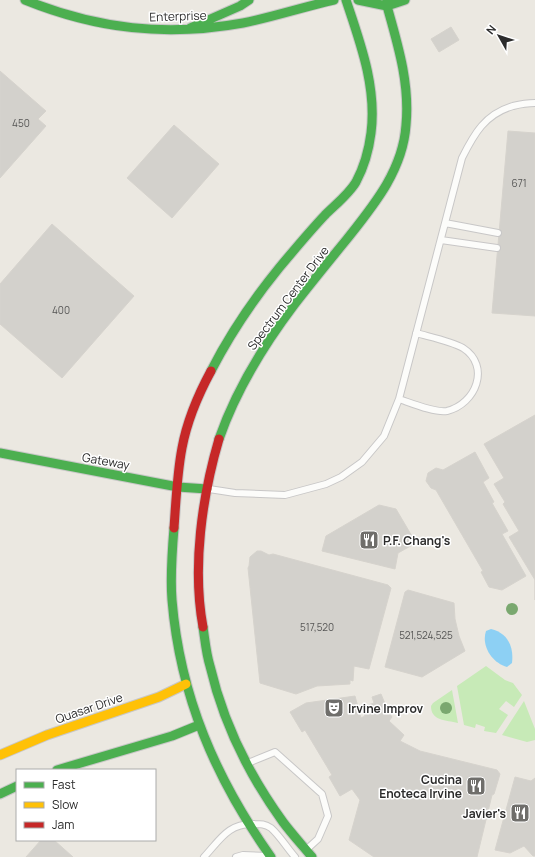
<svg xmlns="http://www.w3.org/2000/svg" width="535" height="857" viewBox="0 0 535 857" font-family="Manrope,sans-serif">
<rect width="100%" height="100%" fill="#ebe8e1"/>
<!-- green -->
<path fill="#c7eab7" d="M486,666L505,680L513,683L522,695L514,707L506,701L499,709L508,715L496,733L484,731L485,727L476,724L475,728L464,725L457,686Z
M452,690L458,723C446,720 431,721 431,706L433,703Z
M524,701L535,729V740L527,742L502,735Z"/>
<!-- water -->
<path fill="#8dd0f4" d="M491,629C508,633 514,647 512,663L507,667C492,663 481,646 486,631Z"/>
<!-- building -->
<path fill="#d3d1cc" stroke="#d6d3cd" d="M451,27L459,40L439,52L431,39Z
M0,71L46,111L38,119L46,126L0,178Z
M174,125L219,164L172,218L127,178Z
M508,131L535,133V316L492,313Z
M52,224L134,296L62,378L0,324V284Z
M535,415V600V580L509,537L519,531L503,504L505,502L494,484L504,478L484,444Z
M475,452L489,478L483,482L494,502L492,503L508,531L502,534L526,576L502,590L489,587L481,572L483,571L436,490L431,488L426,481L428,473L436,468L443,470Z
M379,505L396,509L416,543L398,553L395,569L322,551L326,536Z
M257,551H261L269,555L273,554L388,585L391,588L369,669L354,666L353,681L350,680V684L317,686L296,694L260,683L248,568L249,566L250,557Z
M408,590L454,603L455,619L459,636L465,651L422,677L385,667L405,592Z
M381,694L388,711L392,717L389,721L404,735L400,741L420,751L497,770L500,774L494,794L492,795L477,857H374L349,840L360,800L352,789L340,796L329,777L332,775L305,730L302,732L290,712L306,703L355,696L361,718L365,716L362,707L374,703L372,697Z
M515,777L531,781L535,778V856H533L524,846L510,853L495,850Z
M41,840H54L73,857H26Z"/>
<g fill="none" stroke-linecap="round" stroke-linejoin="round">
<!-- lane casing -->
<g stroke="#c8c7c7" stroke-width="8">
<path id="lane" d="M445,223L498,233
M441,240L497,248
M399,399C411,403 435,413 447,411C476,404 491,366 463,348C451,341 430,337 416,333
M209,489L235,493L285,495L326,484L341,477L362,462L384,436L399,399L462,158C474,134 485,114 513,106C521,104 527,103 535,103
M248,763L275,752L322,794L328,816L318,839L307,849
M204,857C220,840 228,823 254,824C261,824 265,824 271,828C280,836 287,848 295,857
M236,857L243,855L268,856"/>
</g>
<!-- fast casing -->
<g stroke="#c8c7c7" stroke-width="11">
<path id="fast" d="M25,0C97,29 166,37 243,23C273,17 303,7 334,0
M358,0L387,6L405,0
M190,28L240,6L249,0
M211,371C230,334 253,300 279,268C294,250 309,232 325,215C335,205 349,194 356,182C364,167 369,149 371,133C377,87 360,42 346,0
M219,439C236,390 263,346 294,305C311,283 329,261 347,239C374,205 403,170 406,125C410,84 398,45 387,6V0
M0,453L178,487L207,489
M174,528C172,552 170,576 172,600C180,697 216,779 271,857
M203,627C205,640 206,653 210,666C223,722 249,775 283,822C292,834 302,845 312,857
M57,770L172,736L199,725
M0,794L17,786"/>
</g>
<!-- slow casing -->
<g stroke="#c8c7c7" stroke-width="11">
<path id="slow" d="M0,755L47,735L159,697L186,684"/>
</g>
<!-- jam casing -->
<g stroke="#c8c7c7" stroke-width="11">
<path id="jam" d="M174,528C176,501 177,474 182,448C187,421 198,395 211,371
M203,627C192,567 202,497 219,439"/>
</g>
<!-- lane -->
<use href="#lane" stroke="#fcfcfa" stroke-width="6"/>
<!-- fast -->
<use href="#fast" stroke="#4caf50" stroke-width="9"/>
<!-- slow -->
<use href="#slow" stroke="#ffc107" stroke-width="9"/>
<!-- jam -->
<use href="#jam" stroke="#c62828" stroke-width="9"/>
</g>
<!-- trees -->
<g fill="#7aa86f">
<circle cx="512" cy="609" r="6"/>
<circle cx="446" cy="708" r="6"/>
</g>
<!-- icons -->
<defs>
<g id="restaurant-square" transform="scale(1)"><rect x="-9" y="-9" width="18" height="18" rx="4" fill="#6f6e6b" stroke="#fff"/><path d="M-5-6h1v4h1v-4h1v4h1v-4h1v5L-1.5 .5V6h-2V.5L-5-1ZM5-6V6H3V1.5H1.5Q1.5-4 5-6Z" fill="#fff"/></g>
<g id="theatre-square" transform="scale(1)"><rect x="-9" y="-9" width="18" height="18" rx="4" fill="#6f6e6b" stroke="#fff"/><path d="M-5-5.5Q0-4 5-5.5V0Q5 5 0 6Q-5 5-5 0ZM-3.3-2.5H-1v1.5H-3.3ZM1-2.5H3.3v1.5H1ZM-2.8 1Q0 5.5 2.8 1Z" fill="#fff"/></g>
</defs>
<g fill-rule="evenodd">
<use href="#restaurant-square" x="369" y="540"/>
<use href="#theatre-square" x="334" y="708"/>
<use href="#restaurant-square" x="476" y="786"/>
<use href="#restaurant-square" x="520" y="813"/>
</g>
<g text-anchor="middle" dominant-baseline="central" stroke-width="3" stroke-linejoin="round" paint-order="stroke">
<!-- number labels -->
<g font-size="10" fill="#565655">
<text x="21" y="123">450</text>
<text x="519" y="183">671</text>
<text x="61" y="310">400</text>
<text x="317" y="627">517,520</text>
<text x="426" y="635">521,524,525</text>
</g>
<!-- street labels -->
<g font-size="12" fill="#2c2c2c" stroke="#fff">
<text transform="translate(178 16) rotate(-2)">Enterprise</text>
<text transform="translate(288 298) rotate(-53)">Spectrum Center Drive</text>
<text transform="translate(106 461) rotate(10)">Gateway</text>
<text transform="translate(89 708) rotate(-19)">Quasar Drive</text>
</g>
<!-- poi labels -->
<g font-size="12" font-weight="bold" fill="#2c2c2c" stroke="#fff" text-anchor="start">
<text x="383" y="540">P.F. Chang's</text>
<text x="348" y="708">Irvine Improv</text>
<text x="462" y="779" text-anchor="end">Cucina<tspan x="462" dy="14">Enoteca Irvine</tspan></text>
<text x="506" y="813" text-anchor="end">Javier's</text>
</g>
</g>
<!-- legend -->
<rect x="16" y="769" width="140" height="72" fill="#ffffff" stroke="#ababab"/>
<rect x="24" y="782" width="20" height="6" fill="#4caf50" stroke="#ababab"/>
<text x="52" y="789" font-size="12" fill="#2c2c2c">Fast</text>
<rect x="24" y="802" width="20" height="6" fill="#ffc107" stroke="#ababab"/>
<text x="52" y="809" font-size="12" fill="#2c2c2c">Slow</text>
<rect x="24" y="822" width="20" height="6" fill="#c62828" stroke="#ababab"/>
<text x="52" y="829" font-size="12" fill="#2c2c2c">Jam</text>
<!-- north arrow -->
<g transform="translate(499 36) rotate(309)" stroke="#ffffff" stroke-width="3" paint-order="stroke">
<path d="M0-3L7 15L0 10L-7 15Z" fill="#2c2c2c"/>
<text y="-6" font-size="11" font-weight="bold" text-anchor="middle" fill="#2c2c2c">N</text>
</g>
</svg>
